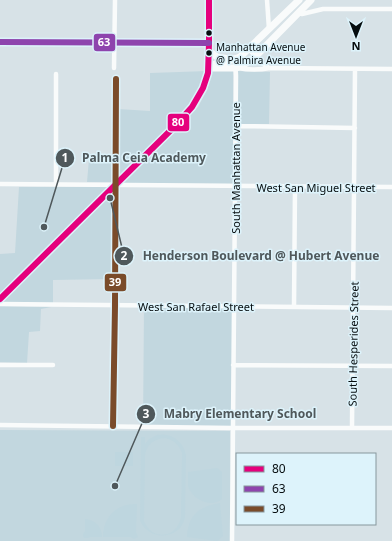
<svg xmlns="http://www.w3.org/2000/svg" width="392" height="541" viewBox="0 0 392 541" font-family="'Noto Sans',sans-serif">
<rect width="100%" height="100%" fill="#d7e2e7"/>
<!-- built -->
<path fill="#c2d7df" d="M208,71L195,104L118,180V109L150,111V73Z
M212,71H233V184L121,183L198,107L207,90Z
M237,71L270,72L269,124H238Z
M114,158L113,182H87L89,159Z
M19,187H110L0,296V254L15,253Z
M113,190L112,279L53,280V303L0,302Z
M0,306L51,307L41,309L40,331L29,332L27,363L0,362Z
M144,306L234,307L233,428L143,427Z
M0,430L230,431L231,541H0Z"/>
<!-- pitch -->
<path fill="#bed6df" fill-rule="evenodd" d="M157,435C171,432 183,441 186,455L185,517C181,541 147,541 140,520L141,437H145V444L149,439ZM165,438C174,440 179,445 182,453L181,517C177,539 152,541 144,521L145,455C147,444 154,439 165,438Z
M115,452H133V466H115Z
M217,468L222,472V499C211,509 192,499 188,486C188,482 188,477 188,472Z
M220,503L223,536L217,541L187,537C188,515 198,507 220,503Z
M137,504L136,532L138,537L134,539L131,537H103C103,517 117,503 137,504Z
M85,519C95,520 102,526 102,537H90L88,538H84L83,536V534L85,531Z"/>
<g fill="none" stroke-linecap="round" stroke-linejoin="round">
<!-- street -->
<path stroke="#f9fbfb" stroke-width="4.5" d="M267,0L269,29
M298,13L302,14L323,9H392
M0,42L209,43
M249,49L260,62L269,68
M114,68L115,0
M238,68C248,70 259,70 270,68L392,69
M56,74V184
M236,126L355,128
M0,184L392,187
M0,304L392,308
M294,307L295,187
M0,365H53
M233,365L392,366
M0,425L233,428H392
M113,426L115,306L116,79
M352,427L355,69
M232,541L236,76L235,59"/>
<!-- secondary -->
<path stroke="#f9fbfb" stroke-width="7" d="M209,51L217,57L229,59
M209,68H236L245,64L256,56L311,0
M209,68C217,60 230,62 240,57L299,0
M0,299L174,127L192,107L203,88L208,73L209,43V0"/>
<!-- bus-1 casing -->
<g stroke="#ddf3fb" stroke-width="9">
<path id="bus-1" d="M0,299L174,127L192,107L203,88L208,73L209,43V0"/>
</g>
<!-- bus-2 casing -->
<g stroke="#ddf3fb" stroke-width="9">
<path id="bus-2" d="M0,42L209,43"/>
</g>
<!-- bus-3 casing -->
<g stroke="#ddf3fb" stroke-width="9">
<path id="bus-3" d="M113,426L115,306L116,79"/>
</g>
<!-- bus-1 -->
<use href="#bus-1" stroke="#e5007d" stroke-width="6"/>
<!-- bus-2 -->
<use href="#bus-2" stroke="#8e44ad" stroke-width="6"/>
<!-- bus-3 -->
<use href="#bus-3" stroke="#7a4b2a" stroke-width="6"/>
</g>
<!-- markers -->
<g fill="#060d0f" stroke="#ddf3fb" stroke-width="1.5">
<circle cx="209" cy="33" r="3.5"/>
<circle cx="209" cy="53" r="3.5"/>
</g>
<g text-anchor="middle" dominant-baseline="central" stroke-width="3" stroke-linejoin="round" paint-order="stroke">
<!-- bus labels -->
<g font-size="10" fill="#060d0f" stroke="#ddf3fb" text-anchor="start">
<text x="216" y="47">Manhattan Avenue<tspan x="216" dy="13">@ Palmira Avenue</tspan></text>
</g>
<!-- street labels -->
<g font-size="11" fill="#060d0f" stroke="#ddf3fb">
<text transform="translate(235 168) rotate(-90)">South Manhattan Avenue</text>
<text x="316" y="187">West San Miguel Street</text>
<text x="196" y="306">West San Rafael Street</text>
<text transform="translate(353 344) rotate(-89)">South Hesperides Street</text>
</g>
</g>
<!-- callouts -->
<path fill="none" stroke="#4f585b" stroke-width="1.5" d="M44 227L65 158M110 198L124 256M115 486L146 414"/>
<g fill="#4f585b" stroke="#ddf3fb" stroke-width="1.5">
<circle cx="44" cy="227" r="4"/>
<circle cx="110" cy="198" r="4"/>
<circle cx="115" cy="486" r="4"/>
<circle cx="65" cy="158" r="10"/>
<circle cx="124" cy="256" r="10"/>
<circle cx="146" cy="414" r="10"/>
</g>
<g font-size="12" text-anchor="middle" font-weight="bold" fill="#fff">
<text x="65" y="162">1</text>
<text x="124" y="260">2</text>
<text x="146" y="418">3</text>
</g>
<g font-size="12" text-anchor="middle" font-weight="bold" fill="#4f585b" stroke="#ddf3fb" stroke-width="3" stroke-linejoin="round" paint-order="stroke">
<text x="144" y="162">Palma Ceia Academy</text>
<text x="261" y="260">Henderson Boulevard @ Hubert Avenue</text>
<text x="240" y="418">Mabry Elementary School</text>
</g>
<g stroke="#ddf3fb" stroke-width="1.5">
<rect x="93" y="33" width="23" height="19" rx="4" fill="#8e44ad"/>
<rect x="167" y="113" width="23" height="19" rx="4" fill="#e5007d"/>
<rect x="104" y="273" width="23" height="19" rx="4" fill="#7a4b2a"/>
</g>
<g font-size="11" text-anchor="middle" font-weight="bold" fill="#fff">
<text x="104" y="46">63</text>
<text x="178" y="126">80</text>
<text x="115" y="286">39</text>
</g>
<!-- legend -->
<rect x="236" y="453" width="140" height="72" fill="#ddf3fb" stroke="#87979d"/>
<rect x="244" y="466" width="20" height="6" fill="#e5007d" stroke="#87979d"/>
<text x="272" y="473" font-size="12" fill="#060d0f">80</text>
<rect x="244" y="486" width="20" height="6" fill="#8e44ad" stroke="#87979d"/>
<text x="272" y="493" font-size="12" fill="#060d0f">63</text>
<rect x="244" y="506" width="20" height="6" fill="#7a4b2a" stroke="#87979d"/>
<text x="272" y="513" font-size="12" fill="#060d0f">39</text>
<!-- north arrow -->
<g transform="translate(356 36) rotate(180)" stroke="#ddf3fb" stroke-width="3" paint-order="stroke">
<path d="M0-3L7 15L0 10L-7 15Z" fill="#060d0f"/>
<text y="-6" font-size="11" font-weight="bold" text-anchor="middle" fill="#060d0f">N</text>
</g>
</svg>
